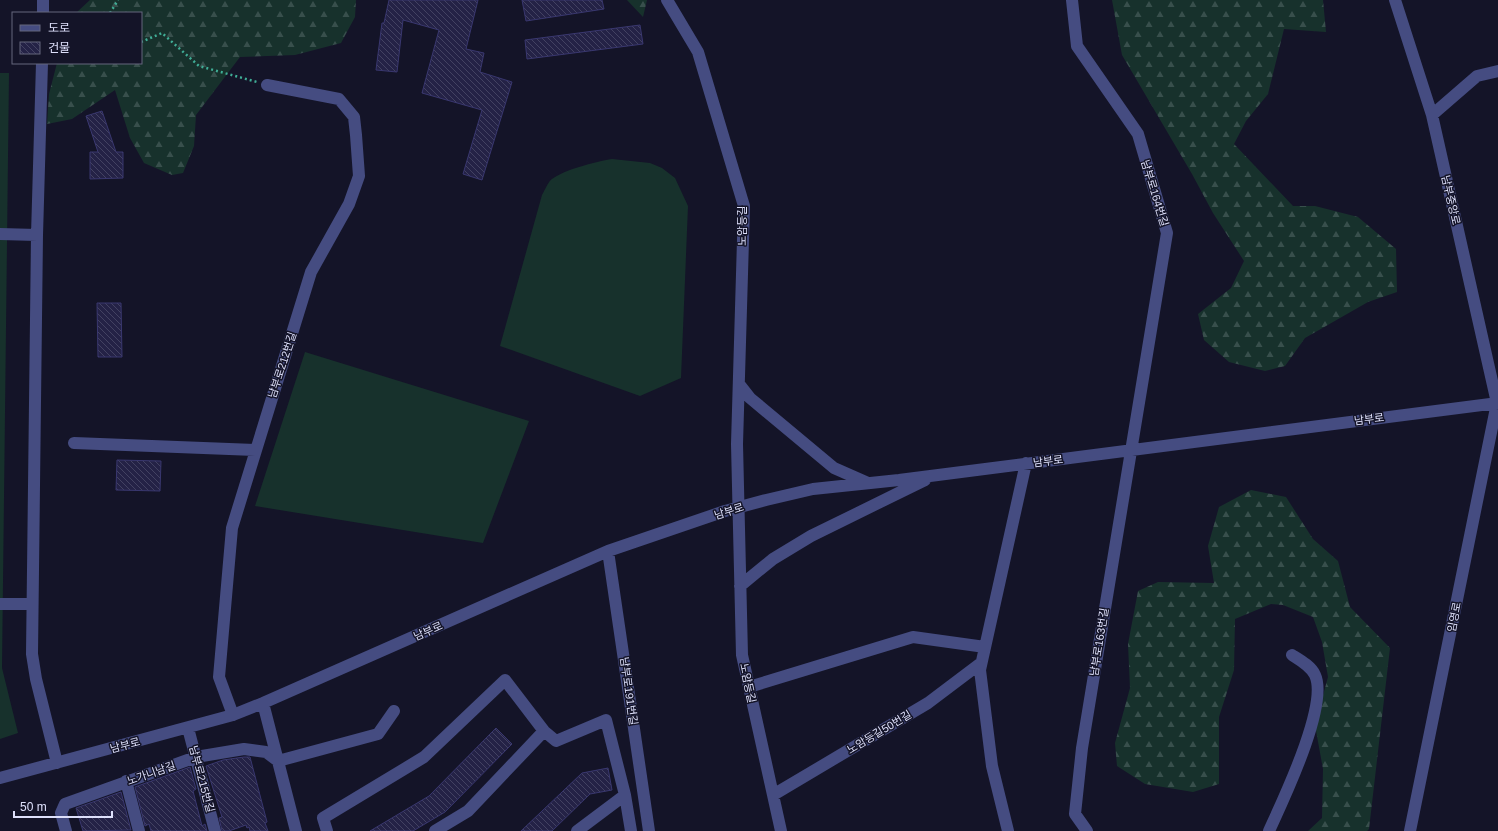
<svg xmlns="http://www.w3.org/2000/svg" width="1498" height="831" viewBox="0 0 1498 831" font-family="Helvetica,'Noto Sans KR',sans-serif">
<defs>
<pattern id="forest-firs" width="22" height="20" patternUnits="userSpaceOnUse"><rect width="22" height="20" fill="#17312c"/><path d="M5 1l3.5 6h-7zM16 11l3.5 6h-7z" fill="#384f4c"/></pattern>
<pattern id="building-back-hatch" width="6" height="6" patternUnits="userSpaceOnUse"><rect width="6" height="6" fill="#242246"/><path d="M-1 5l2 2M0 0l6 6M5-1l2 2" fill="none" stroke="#434262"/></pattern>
</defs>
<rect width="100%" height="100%" fill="#141428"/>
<!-- grass -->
<path fill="#17312c" d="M0,73H9L2,668L18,733L0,739Z
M612,159L650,163L662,168L675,178L688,206L681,378L640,396L500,346L542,195C545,190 548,182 552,179C566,169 595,162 612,159Z
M305,352L529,421L483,543L255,506Z"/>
<!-- forest -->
<path fill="url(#forest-firs)" d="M90,0H356L355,17L341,43L295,55L240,57L196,115L194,146L183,173L172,175L144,163L130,138L115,90L72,119L47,124L49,94L57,63H141V13H76Z
M627,0H647L643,17Z
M1112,0H1323L1326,32L1284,29L1268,94L1246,121L1234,144L1293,206H1315L1358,217L1396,249L1397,292L1368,302L1305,338L1285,366L1265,371L1229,362L1204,340L1198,314L1231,288L1244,261L1213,213L1192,174L1122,55Z
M1251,490L1286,497L1313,539L1338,561L1350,607L1390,648L1369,829L1367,831H1308L1322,818L1323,769L1315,725L1328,677L1322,642L1313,617L1283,605L1271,604L1235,619L1234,670L1219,717V784L1193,792L1145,784L1117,766L1115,743L1130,688L1128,644L1138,591L1158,582L1214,583L1208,546L1219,507Z"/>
<!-- building -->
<path fill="url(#building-back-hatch)" stroke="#39376f" d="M389,0H478L466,49L484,53L480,72L512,82L482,180L463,174L482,110L422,93L439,30L403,20L397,72L376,70L382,23H384Z
M522,0H602L604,9L526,21Z
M640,25L643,44L527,59L525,40Z
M102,111L116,152H123V178L90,179V152H98L86,116Z
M97,303H121L122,357H98Z
M117,460L161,461L160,491L116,490Z
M496,728L512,744L445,812L413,831H370L429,796Z
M244,757H250L267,822L265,823L268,831H250L249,827L247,828L246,825L229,831H222L219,818L222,817L206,766L223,760Z
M190,767L196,789L193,791L202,826L205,824L207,831H151L149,824L145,826L135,787Z
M608,768L612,790L590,794L552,831H521L582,773Z
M121,792L131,830L83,831L76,808Z"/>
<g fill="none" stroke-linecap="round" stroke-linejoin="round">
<!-- path -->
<path stroke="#40ad96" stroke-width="2.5" stroke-dasharray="2 3" stroke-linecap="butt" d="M110,13L118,0
M141,42L162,33L199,66L257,82"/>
<!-- minor -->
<path stroke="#454c81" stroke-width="12" d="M667,0L698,52L744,206L737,444L742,655L781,831
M1072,0L1077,46L1138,134L1167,233L1082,748L1075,814L1087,831
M1395,0L1432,115L1497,403L1410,831
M43,13V0
M42,63L37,235L32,654L36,679L57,763
M1432,115L1477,76L1498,71
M0,234L37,235
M739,384L750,398L834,468L868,483
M74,443L255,450
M608,551L649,831
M740,586L773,559L811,536L925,480
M0,604H32
M749,687L913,637L985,647
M263,703L296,831
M233,715L219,677L232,528L311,272L349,204L359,176L356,135L354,117L339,99L267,85
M188,728L215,831
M544,731L556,741L606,720L625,795L577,831
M0,778L233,715L263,703L608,551L725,511L766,500L813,489L899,480L1498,403
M126,781L139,831
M625,795L631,831
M773,795L928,703L981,663
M66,831L61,813L65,804L196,757L244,749L266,752L278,761L378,734L394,711
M327,831L323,818L424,757L505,680L544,731L468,811L435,831
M1008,831L992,766L980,670L1026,463
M1269,831C1283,800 1329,705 1315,675C1311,666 1300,660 1292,655"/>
</g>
<g text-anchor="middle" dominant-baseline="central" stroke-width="3" stroke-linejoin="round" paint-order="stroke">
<!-- street labels -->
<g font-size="11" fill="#dee0fb" stroke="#141428">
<text transform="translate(1155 193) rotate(73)">남부로164번길</text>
<text transform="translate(1451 200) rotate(77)">남부중앙로</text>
<text transform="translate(742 226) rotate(-90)">노암등길</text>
<text transform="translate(282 365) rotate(-72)">남부로212번길</text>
<text transform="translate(1369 419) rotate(-7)">남부로</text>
<text transform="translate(1048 461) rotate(-7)">남부로</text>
<text transform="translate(729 511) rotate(-18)">남부로</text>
<text transform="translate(1454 617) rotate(-79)">임영로</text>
<text transform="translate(428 631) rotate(-24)">남부로</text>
<text transform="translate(1099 642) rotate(-81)">남부로163번길</text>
<text transform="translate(748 683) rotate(78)">노암등길</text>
<text transform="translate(629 691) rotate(82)">남부로191번길</text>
<text transform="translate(879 732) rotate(-31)">노암등길50번길</text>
<text transform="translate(125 745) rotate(-15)">남부로</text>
<text transform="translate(151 773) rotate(-19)">노가니남길</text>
<text transform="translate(202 779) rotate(75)">남부로215번길</text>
</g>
</g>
<!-- legend -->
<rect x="12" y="12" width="130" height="52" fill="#141428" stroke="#65667c"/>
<rect x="20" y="25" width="20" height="6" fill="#454c81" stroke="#65667c"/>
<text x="48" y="32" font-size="12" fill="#dee0fb">도로</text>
<rect x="20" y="42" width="20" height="12" fill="url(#building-back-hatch)" stroke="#65667c"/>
<text x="48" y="52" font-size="12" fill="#dee0fb">건물</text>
<!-- scale -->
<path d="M14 811v6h98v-6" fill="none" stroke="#dee0fb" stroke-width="2"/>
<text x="20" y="811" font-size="12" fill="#dee0fb" stroke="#141428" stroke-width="3" paint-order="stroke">50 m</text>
</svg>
